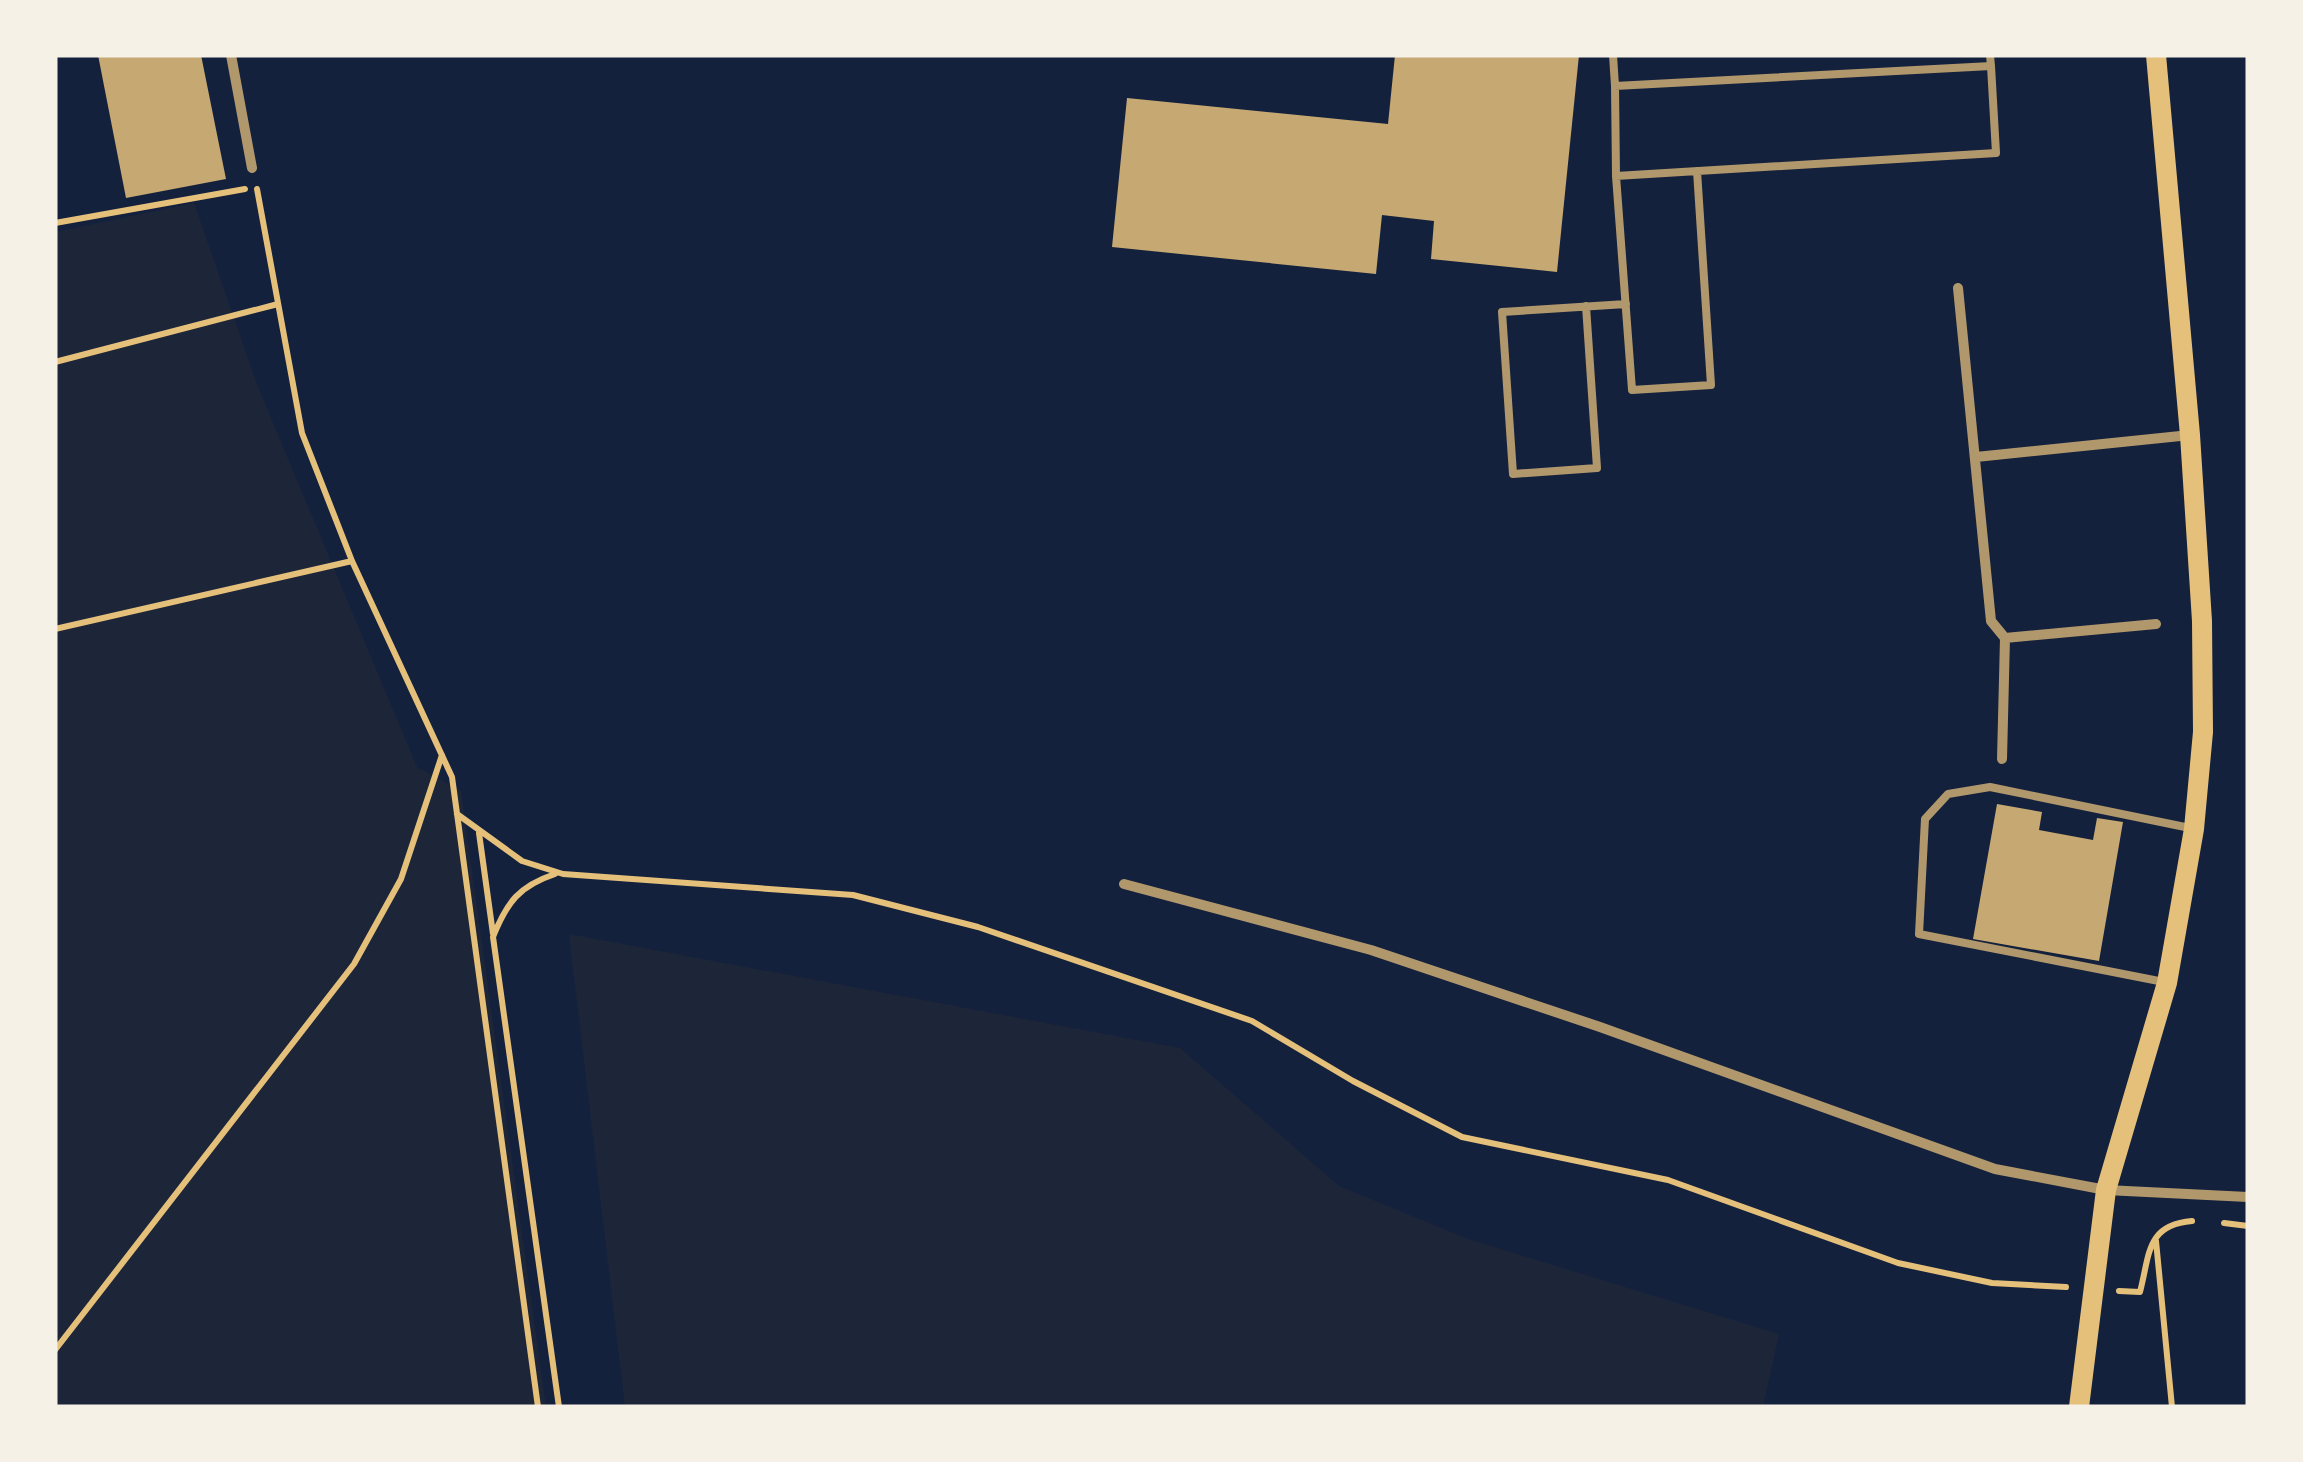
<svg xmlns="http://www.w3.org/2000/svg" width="2303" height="1462" viewBox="0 0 2303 1462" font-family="Karla,sans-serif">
<rect width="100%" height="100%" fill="#14213d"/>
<!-- green -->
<path fill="#1d2539" d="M194,203L258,387L417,767L461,791L546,1407H55V232Z
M569,934L1180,1048L1339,1186L1468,1239L1779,1334L1763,1407H625Z"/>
<!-- building -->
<path fill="#c6a872" d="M98,55H201L226,179L126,198Z
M1395,55H1579L1557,272L1431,259L1434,221L1382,215L1376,274L1112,247L1127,98L1388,124Z
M1997,804L2042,812L2039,830L2093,840L2097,818L2123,822L2099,961L1973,939Z"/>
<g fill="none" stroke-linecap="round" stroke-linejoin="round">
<!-- path -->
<path stroke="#e5c07b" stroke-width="6" d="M257,189L302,433L352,561L452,777L538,1407
M55,223L245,189
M55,362L278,304
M55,629L352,561
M457,814L522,861L563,874L853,895L978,927L1252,1021L1353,1081L1462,1137L1668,1180L1898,1263L1992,1283L2066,1287
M479,833L493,934
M555,874C519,886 507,902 493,937L559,1407
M2224,1223L2248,1226
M2156,1241L2172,1407
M2119,1291L2140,1292C2150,1254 2146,1225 2192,1221
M55,1350L354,964L401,879L442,755"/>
<!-- service -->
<path stroke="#b1986c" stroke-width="8" d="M1613,55L1615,86L1991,66L1990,55
M1615,86L1616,176L1996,153L1991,66
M1616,176L1632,390L1711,385L1697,171
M1586,306L1597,468L1513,474L1502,312L1626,304
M2164,982L1919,934L1925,819L1948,794L1990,787L2190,828"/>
<!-- minor -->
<path stroke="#b1986c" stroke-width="10" d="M231,55L252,168
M1958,288L1991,621L2005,638
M1976,457L2190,435
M2002,759L2005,638L2156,624
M1124,884L1371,950L1600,1027L1995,1169L2106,1190L2248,1197"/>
<!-- secondary -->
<path stroke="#e5c07b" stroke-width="20" d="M2079,1407L2106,1190L2167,983L2194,829L2203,732L2202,621L2190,435L2156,55"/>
</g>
<!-- border -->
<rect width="2303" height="1462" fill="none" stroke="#f6f1e7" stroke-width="115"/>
</svg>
